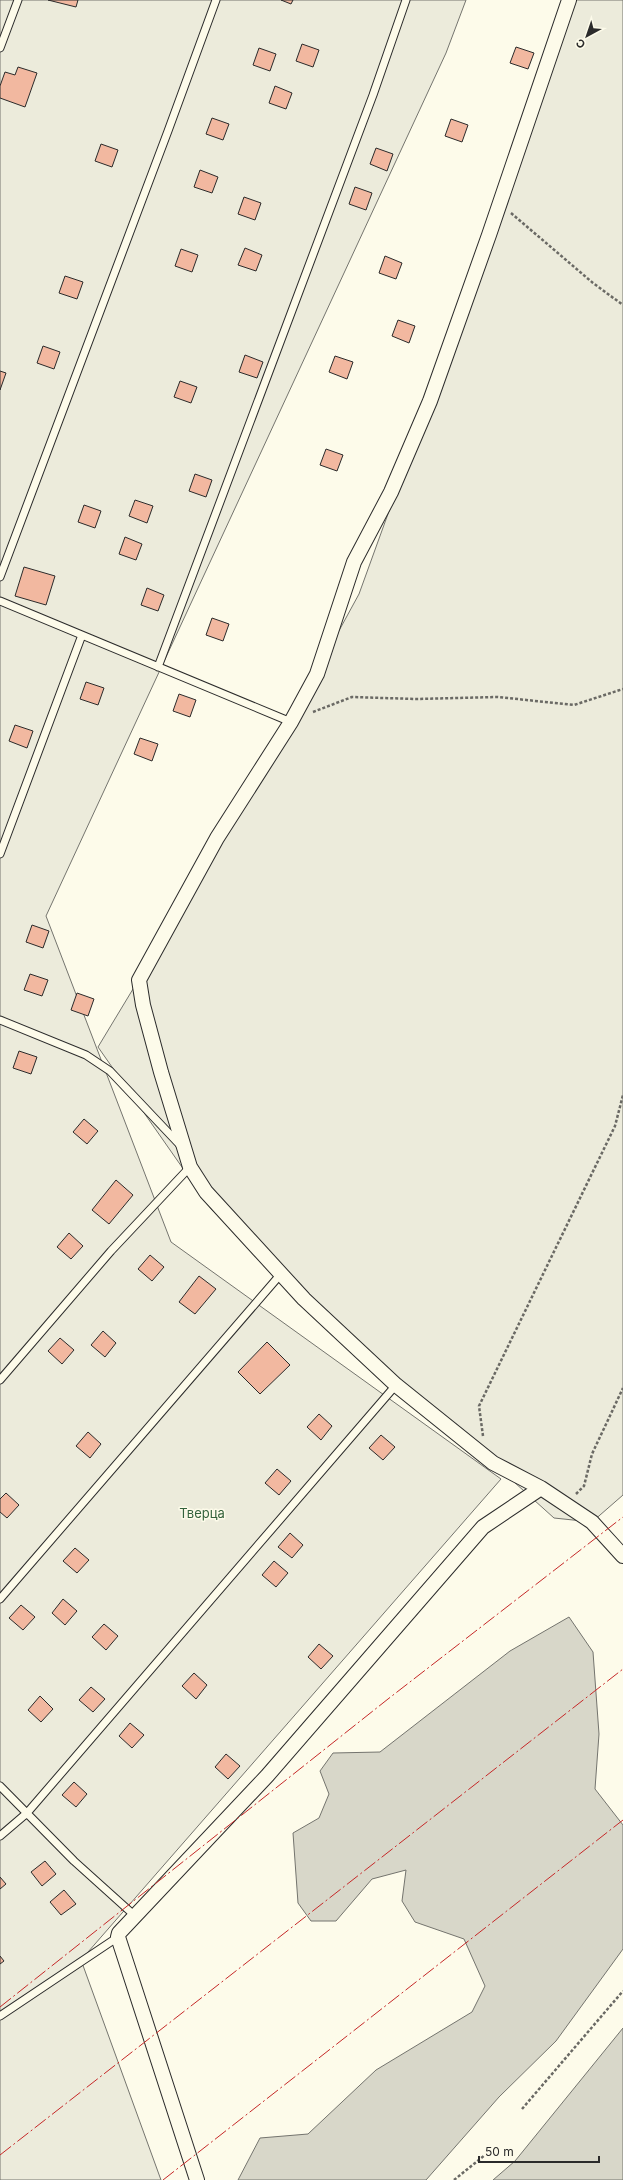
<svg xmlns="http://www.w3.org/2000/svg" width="623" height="2180" viewBox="0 0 623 2180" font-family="Inter,sans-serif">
<rect width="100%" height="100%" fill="#fdfbea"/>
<!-- green -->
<path fill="#ecebdb" stroke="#74746e" d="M0,0H466L446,53L46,916L171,1242L501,1479L81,1960L161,2180H0Z
M574,0H623V1495L592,1522L554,1518L212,1210L98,1047L244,805L359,594Z"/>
<!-- water -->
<path fill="#d8d7c9" stroke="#74746e" d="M569,1617L593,1652L599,1734L595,1789L623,1825V1949L556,2041L499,2097L426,2180H238L260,2138L308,2134L376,2070L472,2012L485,1986L464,1939L415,1922L402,1901L406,1870L372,1879L336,1921H311L298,1903L293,1833L319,1818L329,1794L320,1771L333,1753L380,1752L510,1651Z
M623,2028V2180H493L515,2161Z"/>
<!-- building -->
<path fill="#f2b8a0" stroke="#2b2b2b" d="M48,0H78L76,7Z
M281,0H293L291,4Z
M302,44L319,50L313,67L296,61Z
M516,47L534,53L528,69L510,63Z
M259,48L276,54L270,71L253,65Z
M18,67L37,73L25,107L0,98V86L5,72L15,75Z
M275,86L292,93L286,109L269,103Z
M212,118L229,124L223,140L206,134Z
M451,119L468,125L462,142L445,136Z
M101,144L118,150L112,167L95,161Z
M376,148L393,154L387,171L370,164Z
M200,170L218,177L212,193L194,187Z
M355,187L372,193L366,210L349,204Z
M244,197L261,203L255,220L238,214Z
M245,248L262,255L256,271L238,265Z
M181,249L198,255L192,272L175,266Z
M385,256L402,263L396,279L379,273Z
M65,276L83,282L77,299L59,293Z
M398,320L415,326L409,343L392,336Z
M43,346L60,352L54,369L37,363Z
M245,355L263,362L257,378L239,372Z
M335,356L353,362L347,379L329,372Z
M0,371L6,373L0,390Z
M180,381L197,387L191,403L174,397Z
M326,449L343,455L337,471L320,465Z
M195,474L212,480L206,497L189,491Z
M135,500L153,506L147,523L129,516Z
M84,505L101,511L95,528L78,522Z
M125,537L142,544L136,560L119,554Z
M24,567L55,576L46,605L15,596Z
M147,588L164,595L158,611L141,605Z
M212,618L229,624L223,641L206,635Z
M86,682L104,688L98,705L80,699Z
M179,694L196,700L190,717L173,711Z
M15,725L33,731L27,748L9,741Z
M140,738L158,744L152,761L134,754Z
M32,925L49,931L43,948L26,942Z
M30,974L48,980L42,996L24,990Z
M77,993L94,999L88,1016L71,1010Z
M19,1051L37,1057L31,1074L13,1068Z
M84,1119L98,1131L87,1144L73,1132Z
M116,1180L133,1195L109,1224L92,1210Z
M69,1233L83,1246L71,1259L57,1247Z
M150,1255L164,1267L152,1281L138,1269Z
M199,1276L216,1289L195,1314L179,1302Z
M103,1331L116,1343L105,1357L91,1345Z
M60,1338L74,1350L62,1364L48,1351Z
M267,1342L290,1365L260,1394L238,1372Z
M319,1414L332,1426L321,1440L307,1427Z
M88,1432L101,1444L90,1458L76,1446Z
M381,1435L395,1447L383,1460L369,1448Z
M277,1469L291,1481L279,1495L265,1483Z
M6,1493L19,1505L7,1518L0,1512V1499Z
M290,1533L303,1545L292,1558L278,1547Z
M75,1548L89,1560L77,1573L63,1561Z
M274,1561L288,1573L276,1587L262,1575Z
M63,1599L77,1611L65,1625L52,1613Z
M21,1605L35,1617L23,1630L9,1618Z
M104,1624L118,1636L106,1650L92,1637Z
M319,1644L333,1656L321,1669L308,1657Z
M194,1673L207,1685L196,1699L182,1686Z
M91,1687L105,1699L93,1712L79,1700Z
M40,1696L53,1709L41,1722L28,1710Z
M130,1723L144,1735L132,1748L119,1736Z
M226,1754L240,1766L228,1779L215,1767Z
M74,1782L87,1794L76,1807L62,1795Z
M45,1861L56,1874L42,1886L31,1872Z
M0,1877L6,1884L0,1889Z
M64,1890L76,1904L61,1915L50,1902Z
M0,1956L4,1961L0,1964Z"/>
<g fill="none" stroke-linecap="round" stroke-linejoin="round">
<!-- service casing -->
<g stroke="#2b2b2b" stroke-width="9">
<path id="service" d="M0,48L18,0
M0,577L168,131L216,0
M0,601L291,722
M158,667L373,95L406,0
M0,854L82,635
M0,1020L86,1055L110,1071L180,1145
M0,1380L111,1251L190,1167
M0,1599L280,1275
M0,1786L74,1861L134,1915
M0,1836L27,1813L396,1385
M0,2016L118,1937"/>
</g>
<!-- minor casing -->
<g stroke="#2b2b2b" stroke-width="16">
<path id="minor" d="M569,0L489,235L430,401L391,492L354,562L317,674L291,722L217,838L139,980L143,1005L161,1072L190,1167L206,1192L304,1299L396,1385L493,1463L541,1488L592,1522L623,1556
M197,2180L118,1937L119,1933L267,1776L483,1527L541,1488"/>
</g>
<!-- path -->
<path stroke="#6a6964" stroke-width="2.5" stroke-dasharray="3 2" stroke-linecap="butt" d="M511,213L593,283L623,305
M313,712L352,697L416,699L498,697L574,705L623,689
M483,1436L479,1406L615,1126L623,1095
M576,1494L584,1486L592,1454L623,1388
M522,2109L623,1991
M454,2180L485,2155"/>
<!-- service -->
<use href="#service" stroke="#fdfbea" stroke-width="7"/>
<!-- minor -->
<use href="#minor" stroke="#fdfbea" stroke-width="14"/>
<!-- power -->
<path stroke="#c62828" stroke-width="1" stroke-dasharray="14 3 2 3" stroke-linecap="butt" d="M0,2007L388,1699L623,1517
M0,2155L623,1669
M163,2180L623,1820"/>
</g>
<g text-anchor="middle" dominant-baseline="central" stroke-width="3" stroke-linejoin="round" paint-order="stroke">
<!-- park labels -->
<g font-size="13" fill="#34623c" stroke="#fdfbea">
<text x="202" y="1513">Тверца</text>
</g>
</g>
<!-- north arrow -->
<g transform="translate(587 36) rotate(220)" stroke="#fdfbea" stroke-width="3" paint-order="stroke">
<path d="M0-3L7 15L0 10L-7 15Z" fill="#2b2b2b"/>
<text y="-6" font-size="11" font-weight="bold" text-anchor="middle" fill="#2b2b2b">С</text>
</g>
<!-- scale -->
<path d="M479 2156v6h120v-6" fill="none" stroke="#2b2b2b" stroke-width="2"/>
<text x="485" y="2156" font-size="12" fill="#2b2b2b" stroke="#fdfbea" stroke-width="3" paint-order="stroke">50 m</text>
</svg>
